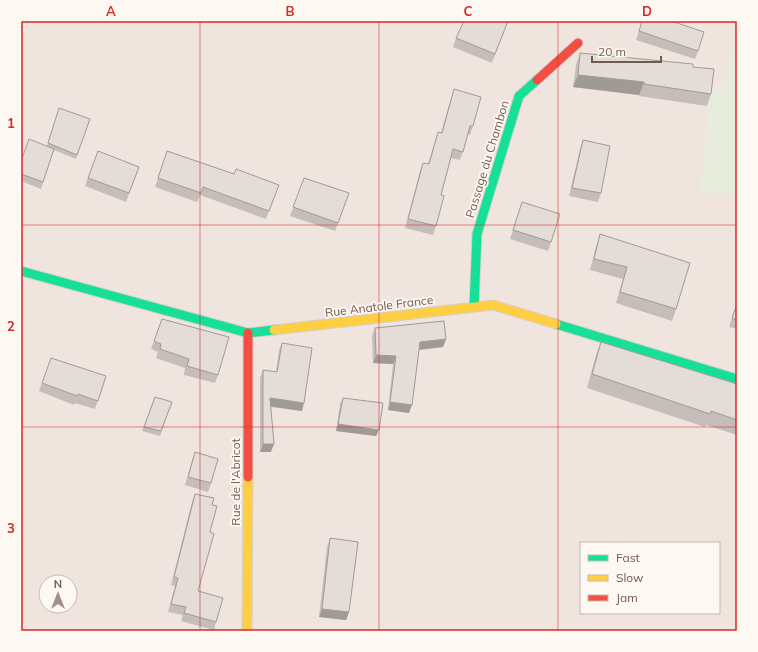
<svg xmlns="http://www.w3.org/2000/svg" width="758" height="652" viewBox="0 0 758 652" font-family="Mulish,sans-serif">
<rect width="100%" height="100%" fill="#f8f3f0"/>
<!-- residential -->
<path fill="#f0e5de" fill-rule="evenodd" d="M21,21H737V631H21ZM581,543H719V613H581ZM46,582H70V606H46Z"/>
<!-- green -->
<path fill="#e8ecdc" d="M737,27V194H700L710,88L724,86Z"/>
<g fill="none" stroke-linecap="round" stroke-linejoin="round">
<!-- fast casing -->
<g stroke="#d7cfcc" stroke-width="11">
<path id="fast" d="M21,271L248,333L274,330
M474,307L477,234L519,96L537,80
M556,324L737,379"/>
</g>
<!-- slow casing -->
<g stroke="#d7cfcc" stroke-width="11">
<path id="slow" d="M274,330L493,305L556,324
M247,631L248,477"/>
</g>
<!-- jam casing -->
<g stroke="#d7cfcc" stroke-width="11">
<path id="jam" d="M537,80L578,43
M248,477V333"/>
</g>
<!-- fast -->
<use href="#fast" stroke="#16e098" stroke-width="9"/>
<!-- slow -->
<use href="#slow" stroke="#ffcf43" stroke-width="9"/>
<!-- jam -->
<use href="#jam" stroke="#f24e42" stroke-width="9"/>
</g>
<!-- wall -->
<path fill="#c4bdb9" d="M508,21L492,63L453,47L456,38Z
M642,21L698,51L695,59L636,40Z
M580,53L693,67L711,94L707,106L639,96V95L573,87L576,65Z
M454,89L473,126L470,135L468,134L463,152L460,160L451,158L441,195L436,226L433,235L405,228L420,171L423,163L428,164L438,132L441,133L451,98Z
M59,108L90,119L76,159L54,150L41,189L21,181V161L47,146Z
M583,140L601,193L598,202L569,196L580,149Z
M98,151L139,167L126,202L85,186Z
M167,151L234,174L279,185L266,219L200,195L197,202L155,187Z
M304,178L349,193L335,231L290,216Z
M522,202L551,242L548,251L510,239Z
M600,234L676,309L672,321L616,303L623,279L590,270L596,246Z
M737,303V329L729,327Z
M162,319L218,375L215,383L184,375L185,368L156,358L158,352L151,349Z
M375,328L446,339L443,347L419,350L409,413L388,410L393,364L373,363L372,336Z
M601,342L737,384V435L706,425L705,427L587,388L596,355Z
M282,343L302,411L271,407V452H260V378L263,370L276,372L279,350Z
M51,358L106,376L95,409L75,403L74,405L39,391Z
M155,397L172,402L160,436L142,431Z
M343,398L376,436L336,431L340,404Z
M195,452L211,483L208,492L185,485L192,461Z
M195,494L212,505L210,532L198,591L216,622L214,630L181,621L183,615L168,612L175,586L171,585L192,502Z
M330,538L349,612L346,620L319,617L327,547Z"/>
<!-- shaded-wall -->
<path fill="#a09a96" d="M578,75L644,82L639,95L573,87Z
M446,339L443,347L417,350L420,342Z
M376,355L396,356L393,364L373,363Z
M270,398L304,403L302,411L268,406Z
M390,402L412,405L409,413L388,410Z
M338,424L379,430L376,436L336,431Z
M263,444H274L271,452H260Z
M322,609L349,612L346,620L319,617Z"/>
<!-- building -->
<path fill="#e4dcd7" stroke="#a09a96" d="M464,21H508L495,54L456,38Z
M642,21H671L704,32L698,51L639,31Z
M580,53L693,64V67L714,69L711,94L644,84V82L578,75Z
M454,89L481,97L473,126H470L463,152L453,149L441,195L444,196L436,226L408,219L423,163L429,164L438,132L442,133Z
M59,108L90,119L77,155L48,143Z
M29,139L54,149L43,182L21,174V161Z
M583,140L610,146L601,193L572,188Z
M98,151L139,167L129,193L88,178Z
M167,151L234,174L236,169L279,185L269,211L203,187L201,193L158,178Z
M304,178L349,193L338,223L293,207Z
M522,202L560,214L551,242L513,230Z
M600,234L690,263L676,309L620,292L627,267L594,259Z
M737,304V320L732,318Z
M162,319L229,337L218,375L187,366L189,359L160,349L161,344L154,341Z
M444,321L446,339L420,342L412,405L390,402L396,356L376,355L375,328Z
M601,342L737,384V420L711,411L710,414L592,374Z
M282,343L312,348L304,403L270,398L274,444H263V370L277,372Z
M51,358L106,376L98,401L78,394L77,396L42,383Z
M155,397L172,402L161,431L144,427Z
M343,398L383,403L379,430L338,424Z
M195,452L218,459L211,483L188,477Z
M195,494L214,498L212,505L217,506L210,532L214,534L198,591L223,598L216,622L184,613L186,607L171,604L178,578L174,577Z
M330,538L358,542L349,612L322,609Z"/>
<!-- grid -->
<path fill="none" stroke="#d62828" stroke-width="1" stroke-opacity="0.55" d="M200,21V631M379,21V631M558,21V631M21,225H737M21,427H737"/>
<g text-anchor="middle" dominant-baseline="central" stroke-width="3.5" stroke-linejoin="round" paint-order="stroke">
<!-- street labels -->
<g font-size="12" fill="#745951" stroke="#fdf8f2">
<text transform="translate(487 159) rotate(-73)">Passage du Chambon</text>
<text transform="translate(379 306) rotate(-7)">Rue Anatole France</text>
<text transform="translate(235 482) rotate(-90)">Rue de l'Abricot</text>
</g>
</g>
<!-- border -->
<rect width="758" height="652" fill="none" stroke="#fdf8f2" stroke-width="44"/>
<!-- legend -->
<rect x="580" y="542" width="140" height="72" fill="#fdf8f2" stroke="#c6b8b2"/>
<rect x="588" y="555" width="20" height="6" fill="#16e098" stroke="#c6b8b2"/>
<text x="616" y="562" font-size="12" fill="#745951">Fast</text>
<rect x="588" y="575" width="20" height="6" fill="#ffcf43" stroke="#c6b8b2"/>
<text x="616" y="582" font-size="12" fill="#745951">Slow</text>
<rect x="588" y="595" width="20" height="6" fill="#f24e42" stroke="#c6b8b2"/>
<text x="616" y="602" font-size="12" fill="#745951">Jam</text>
<!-- north arrow -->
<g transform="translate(58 594)"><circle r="19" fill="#fdf8f2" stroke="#c6b8b2"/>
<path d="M0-3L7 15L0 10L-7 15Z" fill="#a28f89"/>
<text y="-6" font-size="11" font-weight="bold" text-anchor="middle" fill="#745951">N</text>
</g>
<!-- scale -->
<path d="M592 56v6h69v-6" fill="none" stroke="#745951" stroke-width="2"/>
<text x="598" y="56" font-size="12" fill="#745951" stroke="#fdf8f2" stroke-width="3" paint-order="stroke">20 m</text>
<rect x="22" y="22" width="714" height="608" fill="none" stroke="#d62828" stroke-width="1.5"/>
<g font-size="13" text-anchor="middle" font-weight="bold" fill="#d62828">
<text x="111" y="16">A</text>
<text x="290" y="16">B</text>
<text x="468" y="16">C</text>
<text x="647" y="16">D</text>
<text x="11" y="128">1</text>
<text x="11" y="331">2</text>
<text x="11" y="533">3</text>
</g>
</svg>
